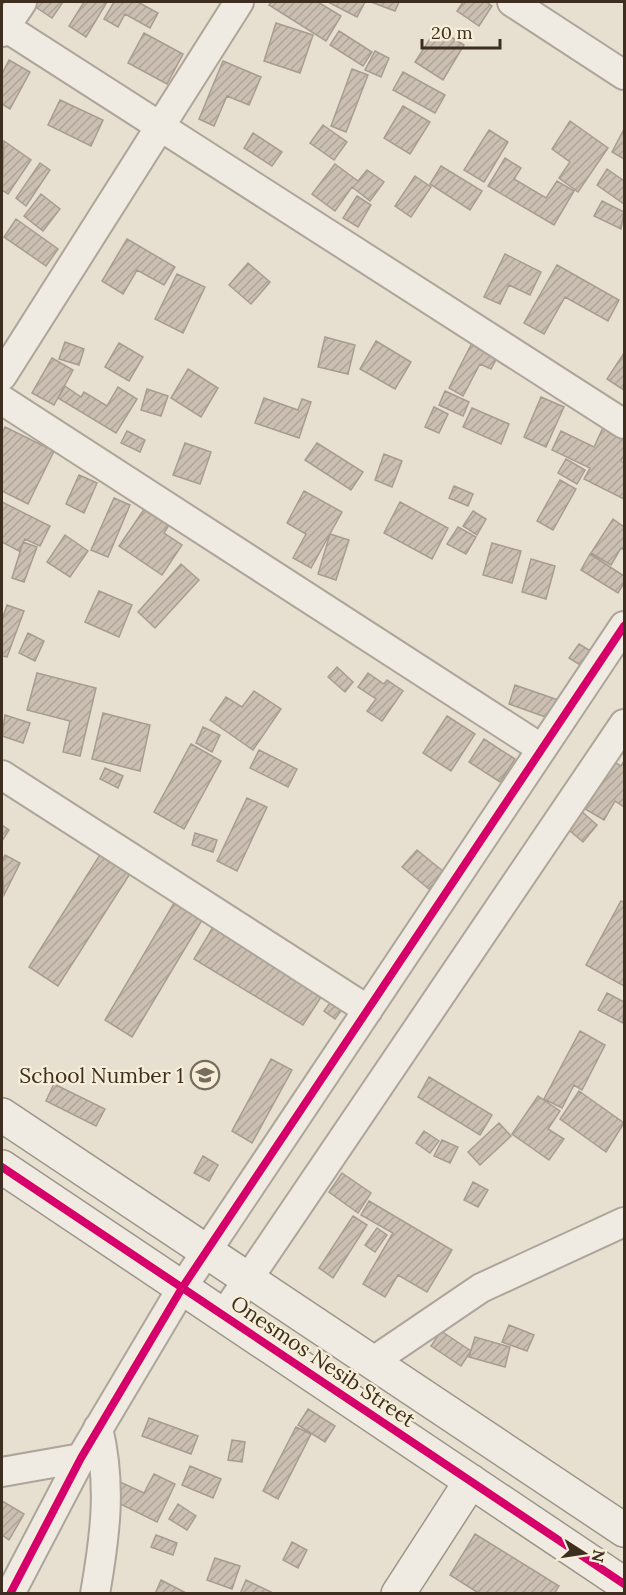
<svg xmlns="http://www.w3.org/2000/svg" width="626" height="1595" viewBox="0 0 626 1595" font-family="Lora,serif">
<defs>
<pattern id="building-hatch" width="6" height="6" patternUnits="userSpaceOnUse" patternTransform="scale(1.5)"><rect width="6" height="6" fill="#cbbfb2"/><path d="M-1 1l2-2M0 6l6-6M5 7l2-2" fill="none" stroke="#afa499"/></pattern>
</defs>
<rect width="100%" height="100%" fill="#e7e0d1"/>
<!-- building -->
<path fill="url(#building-hatch)" stroke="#a89c90" stroke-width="1.5" d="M38,2H63L52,18L34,6Z
M84,2H107L86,37L69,26Z
M114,2H138L158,13L150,28L125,14L118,27L104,19Z
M271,2H318L341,16L326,41L269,5Z
M328,2H365L357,17Z
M371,2H399L395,11Z
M463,2H486L492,6L479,26L457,11Z
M276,23L313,35L300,73L264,61Z
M437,28L464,45L443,80L415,62Z
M339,31L372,52L363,66L330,45Z
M144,33L183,54L167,84L128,63Z
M375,51L389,58L381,77L365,70Z
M9,60L30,72L10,109L2,104V74Z
M223,61L261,77L249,105L227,96L214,126L199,119Z
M352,69L368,75L346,132L331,126Z
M403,72L445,95L435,113L393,90Z
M60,100L103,120L91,146L48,125Z
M403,106L430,122L410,154L384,138Z
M570,121L608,148L578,192L559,178L570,162L552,149Z
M323,125L347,142L334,160L310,143Z
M624,129V159L612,152Z
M489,130L508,142L484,182L464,170Z
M253,133L282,152L272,166L244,148Z
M4,141L31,160L8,194L2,190Z
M505,158L521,168L514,179L546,198L557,181L574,191L554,225L488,186Z
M40,163L50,170L26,206L16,198Z
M335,164L358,181L367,170L384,182L370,201L352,187L335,211L312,194Z
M441,166L482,191L470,210L430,184Z
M607,169L624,181V204L597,185Z
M415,176L431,187L411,217L395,206Z
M41,194L60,209L43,231L24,216Z
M357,196L371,205L358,227L343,218Z
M602,201L624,212L621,229L594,216Z
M16,219L58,249L46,266L4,237Z
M127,239L175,267L164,285L137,270L123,294L102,281Z
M505,254L541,272L530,295L509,285L500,304L484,297Z
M248,263L270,282L251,304L229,285Z
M557,265L619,300L608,321L565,297L544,334L524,323Z
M177,274L205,287L183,333L155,319Z
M325,337L355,345L348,374L318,367Z
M474,339L500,352L491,369L480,364L463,396L449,388Z
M376,341L411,362L395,389L360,369Z
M65,342L84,349L79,365L59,359Z
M119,343L143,357L129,381L105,367Z
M624,353V390L607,379Z
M52,358L73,370L54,405L32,393Z
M188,369L218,388L201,417L171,398Z
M65,386L81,397L84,392L107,406L118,387L137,399L116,433L58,398Z
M147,389L168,396L161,416L141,410Z
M445,391L469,402L463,416L439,405Z
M541,397L564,407L546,447L524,437Z
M264,398L298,410L302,399L311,402L299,438L255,423Z
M613,406L624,412V455L621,461L624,463V499L584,479L590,468L552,450L561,431L594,447Z
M434,407L448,414L439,433L425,427Z
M472,408L509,424L501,444L463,427Z
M5,427L54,451L28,504L2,491V434Z
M127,431L145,440L140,452L121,443Z
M185,443L211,452L200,484L173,475Z
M317,443L363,472L351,490L305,460Z
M384,454L402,461L392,487L375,480Z
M566,459L585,470L577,484L558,473Z
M79,475L97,483L84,513L66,504Z
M560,480L576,489L553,530L537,521Z
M454,486L473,494L468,506L449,498Z
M304,491L342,512L311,568L293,558L306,534L287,523Z
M114,498L130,505L108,557L91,550Z
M2,502L50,526L40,546L25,539L19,551L2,542Z
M400,502L448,528L432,559L384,533Z
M145,508L169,525L164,533L182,545L162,575L119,546Z
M473,511L486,519L477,535L463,526Z
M613,519L624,527V550L621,548L611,565L591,553Z
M458,527L476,537L466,554L447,544Z
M330,534L349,540L336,580L318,574Z
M65,535L88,551L70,577L47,562Z
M23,542L37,547L24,582L12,578Z
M492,543L521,551L512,583L483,575Z
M590,554L624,576V583L618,593L581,570Z
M531,559L555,566L546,599L522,592Z
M181,564L199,580L155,628L138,612Z
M99,591L132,605L119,637L85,622Z
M7,605L24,611L7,657L2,656V620Z
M28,633L44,641L35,661L19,653Z
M579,644L594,653L585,668L569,658Z
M337,667L353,682L345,692L328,677Z
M37,673L96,688L80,756L63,752L70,721L27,710Z
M368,673L384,684L387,680L403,691L382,721L367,711L376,699L358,687Z
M515,685L561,701L554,720L509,704Z
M254,691L281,709L253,750L210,720L226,697L242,707Z
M103,713L150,725L140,771L92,759Z
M5,715L30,723L23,743L2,736Z
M447,716L475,734L451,771L423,753Z
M203,727L220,735L212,752L196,743Z
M484,739L515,759L500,782L469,762Z
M191,744L221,761L184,829L154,812Z
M259,750L297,769L288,787L250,768Z
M601,754L621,766L624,761V807L615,801L604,820L573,802Z
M105,768L123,776L118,788L100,779Z
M247,798L267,807L237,871L217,861Z
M572,803L597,825L583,842L557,820Z
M2,825L9,830L2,841Z
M195,833L217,840L213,852L192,845Z
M103,850L133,869L58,986L29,967Z
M417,850L444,872L429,889L402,867Z
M5,855L20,863L4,895L2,861Z
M177,898L205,915L132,1037L105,1020Z
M621,901L624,902V986L586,965Z
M213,927L323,994L303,1025L194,959Z
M607,993L624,1002L623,1023L598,1010Z
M335,996L346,1004L335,1019L324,1011Z
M580,1031L605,1045L582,1090L574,1085L562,1108L544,1099Z
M271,1059L292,1070L252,1143L232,1131Z
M429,1077L492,1115L480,1135L418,1097Z
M54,1084L105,1109L96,1126L46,1101Z
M579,1091L624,1123L606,1152L560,1119Z
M538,1096L560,1111L548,1129L564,1139L549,1160L512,1134Z
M499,1123L511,1136L480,1165L468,1152Z
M424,1131L439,1141L430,1153L416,1143Z
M442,1140L458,1147L450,1163L434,1156Z
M203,1156L218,1165L209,1181L194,1173Z
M342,1173L371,1193L358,1213L329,1192Z
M473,1182L488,1190L478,1207L464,1200Z
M369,1201L452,1250L427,1292L398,1275L385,1297L363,1284L393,1233L361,1215Z
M353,1216L367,1225L333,1278L319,1268Z
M377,1228L387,1235L375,1252L365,1245Z
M509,1325L534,1335L527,1351L502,1342Z
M441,1331L471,1351L461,1366L431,1346Z
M475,1337L510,1347L505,1367L469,1357Z
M308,1409L335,1426L325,1442L298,1425Z
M149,1418L198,1436L191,1454L142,1436Z
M296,1427L311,1434L278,1499L263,1491Z
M232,1440L245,1442L242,1462L228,1460Z
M190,1466L221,1479L213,1498L182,1485Z
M154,1474L175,1484L157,1522L110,1499L118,1481L144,1493Z
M2,1501L24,1514L9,1540L2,1535Z
M178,1504L196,1516L187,1530L169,1519Z
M475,1534L559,1586L554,1594H480L450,1575Z
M156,1535L177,1543L173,1555L151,1547Z
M292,1542L307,1550L298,1568L283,1560Z
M215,1558L240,1566L232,1589L207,1580Z
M161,1580L188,1594H155Z
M246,1580L273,1593L272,1594H240Z"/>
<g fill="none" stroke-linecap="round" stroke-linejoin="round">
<!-- street casing -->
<g stroke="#ada599" stroke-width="32">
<path id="street" d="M512,2L624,75
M2,25L624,424
M2,32L22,2
M2,376L239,2
M2,400L542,749
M2,775L368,1010
M223,1316L624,724
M372,1362L481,1288L624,1222
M2,1472L81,1458
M10,1594L81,1458L182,1288L624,626
M95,1594C105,1537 112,1485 98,1428"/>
</g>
<!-- secondary casing -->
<g stroke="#9c958a" stroke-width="36">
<path id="secondary" d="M2,1115L624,1530
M2,1167L624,1584
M398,1594L471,1481"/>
</g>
<!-- street -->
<use href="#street" stroke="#efebe3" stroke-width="28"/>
<!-- secondary -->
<use href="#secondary" stroke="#efebe3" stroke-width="33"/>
<!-- cycleway casing -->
<g stroke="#f7eed8" stroke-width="11">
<path id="cycleway" d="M2,1167L624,1584
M10,1594L81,1458L182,1288L624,626"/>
</g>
<!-- cycleway -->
<use href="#cycleway" stroke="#d6006c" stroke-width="8"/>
</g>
<!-- icons -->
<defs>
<g id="school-ring" transform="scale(1.5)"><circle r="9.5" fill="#f7eed8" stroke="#786c5e" stroke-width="1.5"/><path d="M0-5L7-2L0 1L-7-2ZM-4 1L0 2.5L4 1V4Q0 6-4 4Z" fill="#786c5e"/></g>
</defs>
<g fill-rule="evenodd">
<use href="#school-ring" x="205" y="1075"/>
</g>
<g text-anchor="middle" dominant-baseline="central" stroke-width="4.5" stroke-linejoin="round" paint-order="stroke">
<!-- poi labels -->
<g font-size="21" fill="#3d2e20" stroke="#f7eed8" text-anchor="end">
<text x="184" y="1075">School Number 1</text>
</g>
<!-- street labels -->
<g font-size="21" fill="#3d2e20" stroke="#f7eed8">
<text transform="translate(323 1361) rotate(34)">Onesmos Nesib Street</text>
</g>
</g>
<!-- border -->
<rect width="626" height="1595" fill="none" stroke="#3d2e20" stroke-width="6"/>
<!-- north arrow -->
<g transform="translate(584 1553) rotate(102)" stroke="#f7eed8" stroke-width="4.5" paint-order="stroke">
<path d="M0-4.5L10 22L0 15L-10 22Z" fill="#3d2e20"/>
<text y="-9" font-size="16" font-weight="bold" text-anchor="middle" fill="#3d2e20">N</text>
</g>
<!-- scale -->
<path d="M422 39v9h78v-9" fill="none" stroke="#3d2e20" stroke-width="3"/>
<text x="431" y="39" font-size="18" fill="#3d2e20" stroke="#f7eed8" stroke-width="4.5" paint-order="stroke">20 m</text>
</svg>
